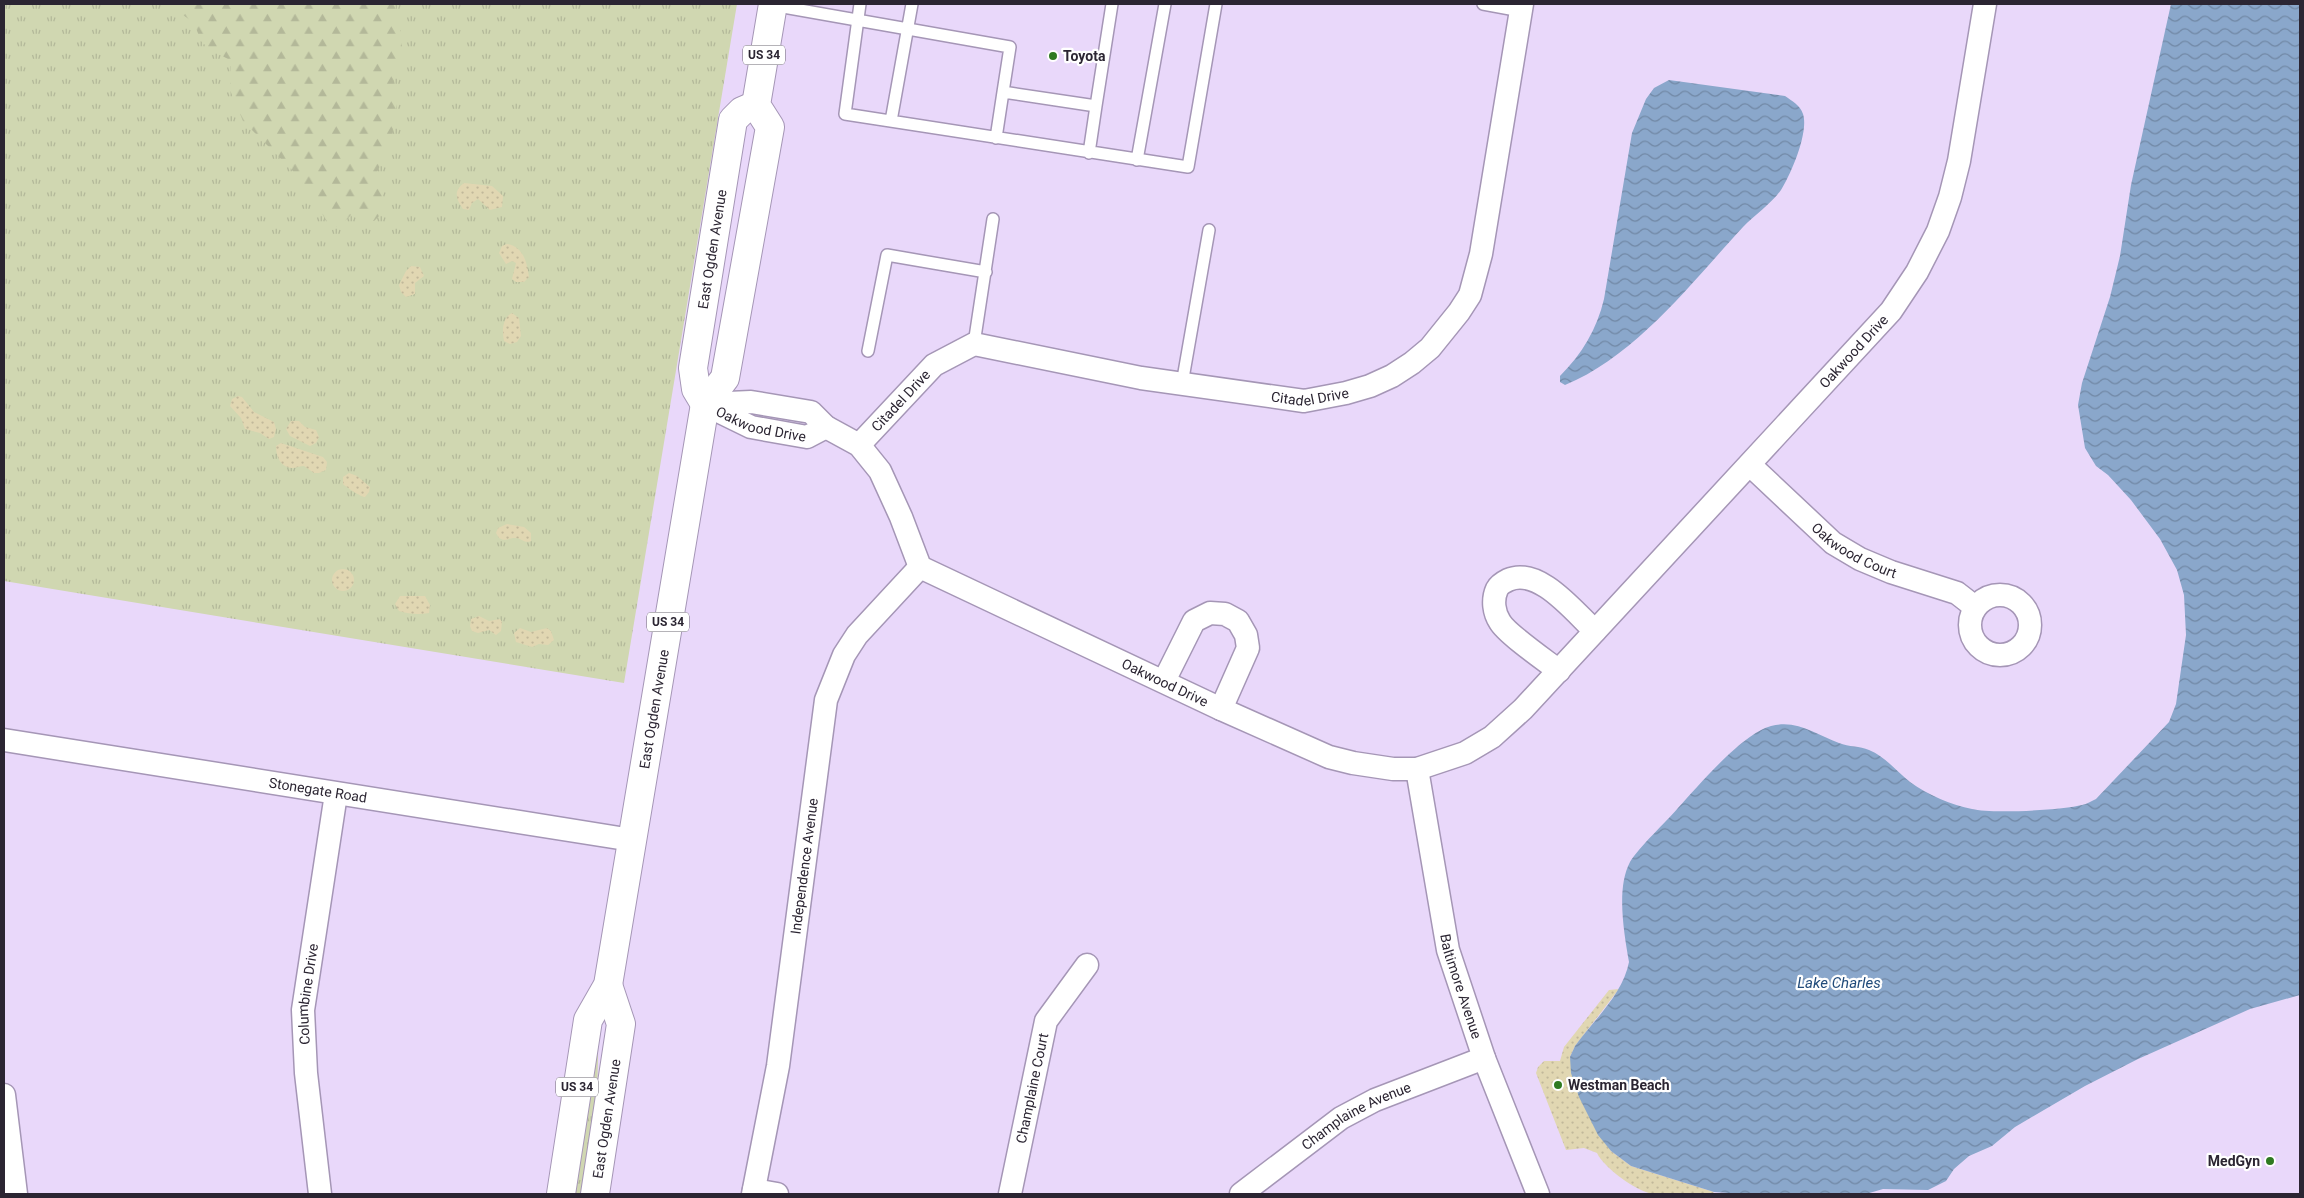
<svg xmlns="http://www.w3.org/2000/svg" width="2304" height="1198" viewBox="0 0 2304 1198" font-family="Roboto,sans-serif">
<defs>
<pattern id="grass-tufts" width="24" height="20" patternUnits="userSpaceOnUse" patternTransform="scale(1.25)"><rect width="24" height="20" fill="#d0d7b1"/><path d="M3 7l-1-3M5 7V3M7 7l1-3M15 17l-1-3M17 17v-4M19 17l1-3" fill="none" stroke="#b3b899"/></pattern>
<pattern id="forest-firs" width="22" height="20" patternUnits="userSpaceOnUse" patternTransform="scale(1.25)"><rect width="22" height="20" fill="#d0d7b1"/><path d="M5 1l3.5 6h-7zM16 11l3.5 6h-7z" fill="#b3b899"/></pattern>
<pattern id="sand-dots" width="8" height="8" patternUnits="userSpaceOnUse" patternTransform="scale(1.25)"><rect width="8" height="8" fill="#e1d7b2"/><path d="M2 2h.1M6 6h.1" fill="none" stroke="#c1b89a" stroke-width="1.8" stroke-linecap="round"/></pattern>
<pattern id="water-waves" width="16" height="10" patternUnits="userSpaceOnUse" patternTransform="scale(1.25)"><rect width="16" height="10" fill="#8aa7cb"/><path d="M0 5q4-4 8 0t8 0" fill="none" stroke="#7188a5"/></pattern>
</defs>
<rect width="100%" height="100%" fill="#e9d8fa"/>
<!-- grass -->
<path fill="url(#grass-tufts)" d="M4,4H737L624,683L4,581Z
M599,1013L597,1103L583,1194H572Z"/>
<!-- forest -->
<path fill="url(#forest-firs)" d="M177,4H395L402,40V56L394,79L397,104L391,144L376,174L378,183L382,189L383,201L380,215L374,221L365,222L351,215L340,226L329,227L315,199L292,170L243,121L230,90L231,66L228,59L209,49L201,41L194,23L179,12Z"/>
<!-- sand -->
<path fill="url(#sand-dots)" d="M464,183L492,186L503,196L502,207L490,210L478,199L472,203L469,210L463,209C456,199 453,191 464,183Z
M507,244C523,246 527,262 529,277L524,282H516L512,279L516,263L512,261L506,264L499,253L502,246Z
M411,266L420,267L424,276L415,283V294L406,297L401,292L399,285L406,271Z
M512,313L519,318L521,336L517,342L510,344L504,341C502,331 502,318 512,313Z
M238,396L242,397L254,412L274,422L276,429L274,437L269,439L260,433L245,429L241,418L230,406L232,399Z
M291,421H299L305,427L316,430L319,437L316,443L310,446L290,436L286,429Z
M281,443L323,457L327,462L326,470L319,473H314L304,466C300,466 296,468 292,468C280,467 276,456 276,446Z
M349,473L357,476L370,487L369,492L365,497C361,497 346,487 343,484V477Z
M507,524L524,527L531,533V541C524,544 522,538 515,538C508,538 506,542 499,538L496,533L498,528Z
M332 580a11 11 0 1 1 22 0a11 11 0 1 1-22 0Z
M400,596H425L430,605L429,613C418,615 409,614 399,611L395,604Z
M479,616L489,621L500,619L502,622L501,631L496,635L489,630L478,633L472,631L470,626L471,619Z
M520,628L531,632L547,628L551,631L554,640L548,645L539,644L532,647L516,642L514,633Z
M1619,989L1575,1046L1570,1057L1611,1151L1631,1166L1714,1192L1712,1194C1695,1194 1668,1197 1653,1194C1636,1191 1604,1168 1597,1153L1584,1148L1566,1150L1536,1073L1538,1067L1544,1061H1560L1564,1047L1609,990Z"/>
<!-- water -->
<path fill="url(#water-waves)" d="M2171,4H2300V995L2250,1009L2138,1059L2085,1086L2015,1127L1992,1146L1969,1156L1954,1169L1946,1181L1928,1190L1883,1189L1866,1194H1742L1714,1192L1631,1166L1611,1151L1598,1135L1579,1097L1571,1073L1570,1057L1575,1046C1594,1020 1623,994 1629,962C1624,933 1616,888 1630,862C1639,847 1666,822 1678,808C1699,785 1742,734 1771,726C1797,719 1817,735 1839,743C1849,747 1860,746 1869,750C1886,757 1896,771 1910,782C1928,795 1952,805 1972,809C1991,814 2063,810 2082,805C2087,804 2091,801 2096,799L2169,722L2176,704L2186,635L2184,595L2177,570L2160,539L2131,500L2108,475L2096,466L2085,448L2078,405L2082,383L2110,297L2120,256L2131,185Z
M1669,80L1785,96C1792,101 1800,105 1803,114C1809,132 1791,174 1781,190C1771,204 1755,215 1743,227C1692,282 1636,356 1565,385L1560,382V376C1582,354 1597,329 1604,299L1632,133L1646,99L1654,88Z"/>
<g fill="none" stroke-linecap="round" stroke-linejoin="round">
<!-- lane casing -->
<g stroke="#a596b6" stroke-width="14">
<path id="lane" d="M860,4L845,114L1188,167L1216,4
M1483,4L1521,11
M772,5L1010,47L1003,92L1096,106L1112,4
M891,121L912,4
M996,138L1003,92
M1089,153L1096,106
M1137,160L1165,4
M974,344L993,219
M868,351L887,255L986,272
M1182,384L1209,230"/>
</g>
<!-- street casing -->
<g stroke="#a596b6" stroke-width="25">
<g id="street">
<path id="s1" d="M705,404L751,402L811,412L826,427L859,445L880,471L901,517L920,567L1221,709L1329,757L1353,763L1393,769H1417L1465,753L1492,737L1523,709L1891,311L1917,272L1938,231L1950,197L1959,161L1985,4"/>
<path id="s2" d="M706,405L751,427L807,437L826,427"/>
<path id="s3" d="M859,445L934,365L974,344L1141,378L1304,401L1346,393L1370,386L1392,376L1412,363L1430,348L1459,312L1470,295L1481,254L1522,4"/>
<path id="s4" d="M1750,465L1833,543L1860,559L1891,572L1957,593L1975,607"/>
<circle cx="2000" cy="625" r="30"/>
<path d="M1559,671C1546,661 1507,634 1500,622C1494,613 1492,600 1497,589C1499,585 1504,582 1508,580C1539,566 1575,613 1595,631"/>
<path d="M1164,681L1194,621L1210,613L1225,614L1238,621L1246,635L1248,648L1221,709"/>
<path id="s5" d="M4,740L632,840"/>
<path id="s6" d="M1417,769L1448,950L1484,1058L1538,1194"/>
<path d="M4,1095L16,1194"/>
<path d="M754,1190L777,1194"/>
<path id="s7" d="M320,1194L306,1073L303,1010L336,794"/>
<path id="s8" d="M753,1194L778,1066L826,700L844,655L857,635L920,567"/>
<path id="s9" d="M1010,1194L1046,1021L1087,965"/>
<path id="s10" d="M1241,1194L1341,1118L1375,1100L1484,1058"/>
</g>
</g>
<!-- primary casing -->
<g stroke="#a596b6" stroke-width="30">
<g id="primary">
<path id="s11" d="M705,404L696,389L693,368L733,120L742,111L756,105"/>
<path id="s12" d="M561,1194L588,1020L608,985L705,404L725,378L770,127L756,105L773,4"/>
<path id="s13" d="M595,1194L621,1024L608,985"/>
</g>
</g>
<!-- lane -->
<use href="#lane" stroke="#fff" stroke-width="11"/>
<!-- street -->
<use href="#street" stroke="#fff" stroke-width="22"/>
<!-- primary -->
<use href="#primary" stroke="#fff" stroke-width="28"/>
</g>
<!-- markers -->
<g fill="#2f7a21" stroke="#fff" stroke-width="2">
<circle cx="1053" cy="56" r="5"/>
<circle cx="1558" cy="1085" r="5"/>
<circle cx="2270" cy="1161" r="5"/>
</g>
<g text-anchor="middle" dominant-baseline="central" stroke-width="4.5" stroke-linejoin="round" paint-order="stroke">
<!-- shield labels -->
<g fill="#fff" stroke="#6b6670" stroke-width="1">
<rect x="743" y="45.5" width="42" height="19" rx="4"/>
<rect x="647" y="612.5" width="42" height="19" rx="4"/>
<rect x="556" y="1077.5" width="42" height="19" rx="4"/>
</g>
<g font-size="12" font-weight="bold" fill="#2b2532">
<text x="764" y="55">US 34</text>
<text x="668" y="622">US 34</text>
<text x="577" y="1087">US 34</text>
</g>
<!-- poi labels -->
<g font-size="14" font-weight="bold" fill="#2b2532" stroke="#fff" text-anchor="start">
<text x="1063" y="56">Toyota</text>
<text x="1568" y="1085">Westman Beach</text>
<text x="2260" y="1161" text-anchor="end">MedGyn</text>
</g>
<!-- street labels -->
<g font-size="14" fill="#2b2532" stroke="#fff">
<text stroke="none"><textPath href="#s11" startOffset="159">East Ogden Avenue</textPath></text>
<text stroke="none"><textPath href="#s1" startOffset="1454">Oakwood Drive</textPath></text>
<text stroke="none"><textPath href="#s3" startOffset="496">Citadel Drive</textPath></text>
<text stroke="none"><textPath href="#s3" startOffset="61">Citadel Drive</textPath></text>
<text stroke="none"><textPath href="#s2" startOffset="59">Oakwood Drive</textPath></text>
<text stroke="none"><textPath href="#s4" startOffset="136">Oakwood Court</textPath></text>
<text stroke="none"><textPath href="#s1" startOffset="574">Oakwood Drive</textPath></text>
<text stroke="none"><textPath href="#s12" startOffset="496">East Ogden Avenue</textPath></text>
<text stroke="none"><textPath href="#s5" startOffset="318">Stonegate Road</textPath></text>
<text stroke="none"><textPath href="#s8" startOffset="332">Independence Avenue</textPath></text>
<text stroke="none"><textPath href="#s6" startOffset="222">Baltimore Avenue</textPath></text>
<text stroke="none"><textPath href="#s7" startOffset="201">Columbine Drive</textPath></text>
<text stroke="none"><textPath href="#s9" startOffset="108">Champlaine Court</textPath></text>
<text stroke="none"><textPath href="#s10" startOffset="140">Champlaine Avenue</textPath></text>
<text stroke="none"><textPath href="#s13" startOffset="76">East Ogden Avenue</textPath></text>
</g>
<!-- water labels -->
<g font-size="15" font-style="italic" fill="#214b7a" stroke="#fff">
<text x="1839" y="983">Lake Charles</text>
</g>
</g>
<!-- border -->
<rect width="2304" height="1198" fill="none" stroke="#2b2532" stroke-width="10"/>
</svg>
